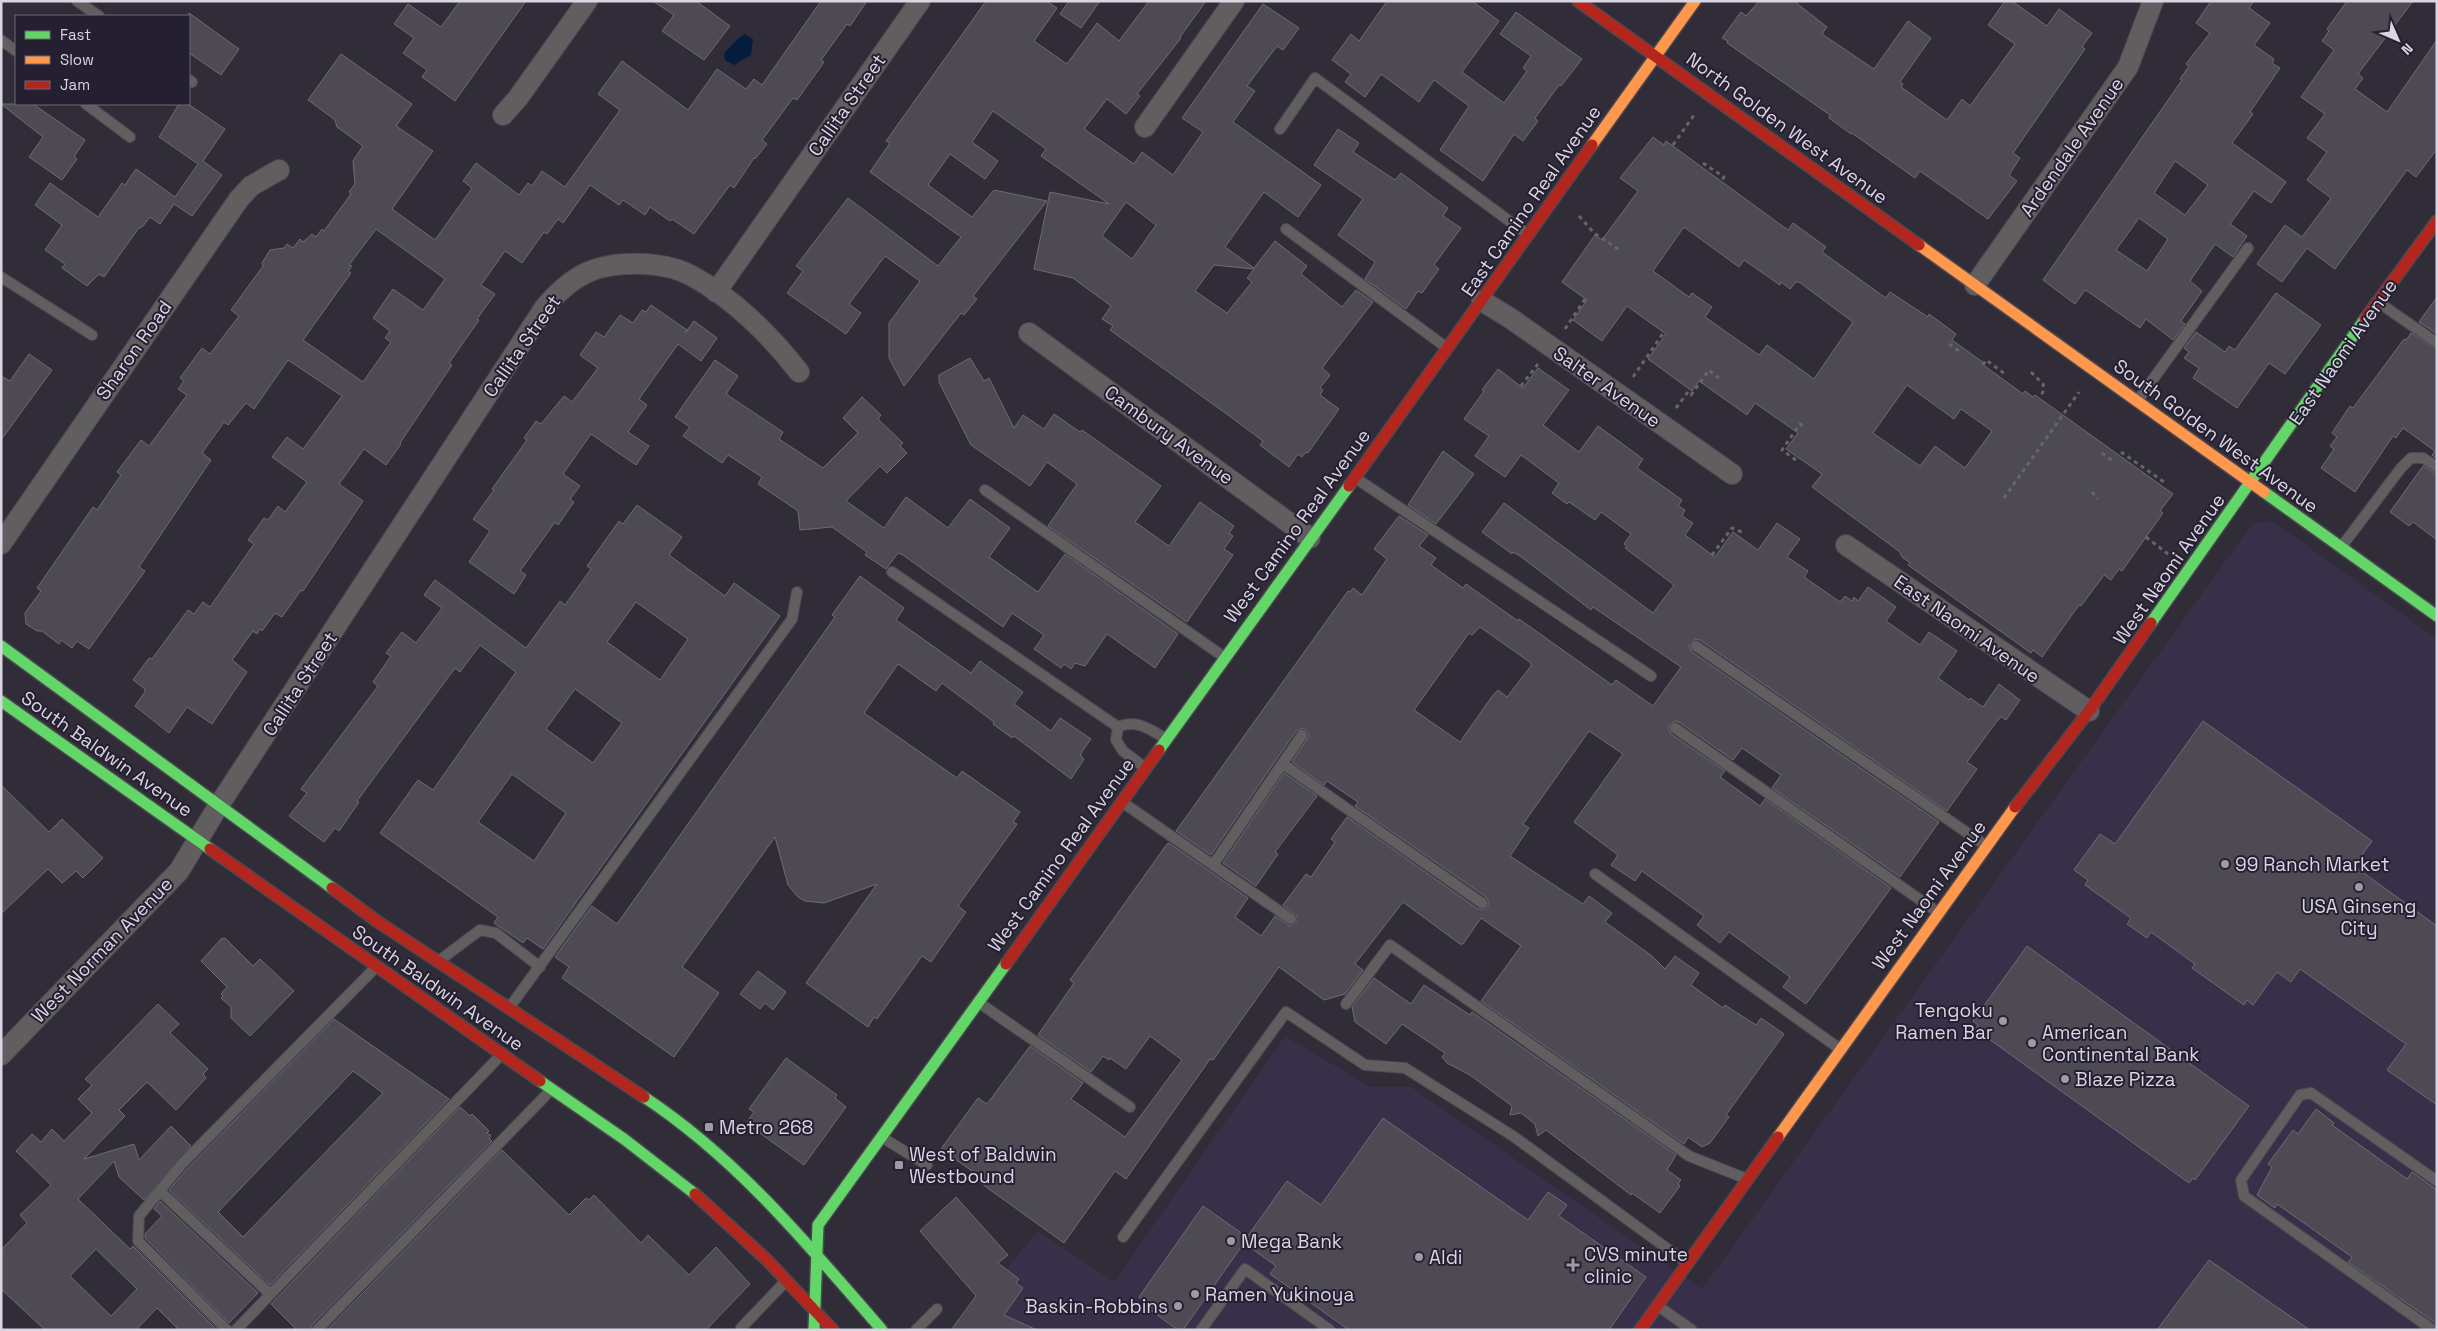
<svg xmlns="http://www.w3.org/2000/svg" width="2438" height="1331" viewBox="0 0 2438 1331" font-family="'Space Grotesk',sans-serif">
<rect width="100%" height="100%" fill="#302c38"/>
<!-- built -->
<path fill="#382f48" d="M2265,521L2274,522L2437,639V1330H955L1038,1231L1114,1282L1285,1036L1371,1087H1411L1702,1289L2247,531L2254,524Z"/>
<!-- water -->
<path fill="#041d3d" d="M745,34L753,39L751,55L734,65L725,60L724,53C730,48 739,36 745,34Z"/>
<!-- building -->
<path fill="#4d4a54" stroke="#6e6b75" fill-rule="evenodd" d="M460,1H526L455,101L422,77L427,70L403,53L414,38L394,24L408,4L441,27Z
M653,1H696L730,26L704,60L662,31L674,15Z
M821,1H867L850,26L847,24L821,60L824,62L797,100L793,98L762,140L767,144L755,159L754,158L734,188L730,185L694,234L672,219L670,221L650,207L645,215L623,200L619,205L590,185L563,223L558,219L547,234L544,232L522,263L505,251L481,285L495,294L477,319L479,320L449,363L452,365L400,443L401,444L386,465L364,449L339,484L363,501L303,591L301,590L282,617L275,613L262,631L260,629L257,634L253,631L232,660L247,672L212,724L187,707L169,733L135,706L145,692V689L133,680L149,658L152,659L188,610L194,614L203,602L210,607L254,544L248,540L264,518L268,520L278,506L285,512L307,482L272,457L287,437L303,449L342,396L288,360L254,409L246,403L228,425L224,422L202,453L211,460L139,567L145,571L89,649L77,641L72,648L61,640L59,644L42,631H37L26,624L25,613L41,591L37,588L93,507L97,510L121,475L117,472L141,440L149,446L187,395L178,389L184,381L180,378L202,348L210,354L239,316L231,310L263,266L262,263L270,250L284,248L287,244L293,248L300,239L303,242L312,234L316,237L322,229L324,231L351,194L349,192L355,184L353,161L363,146L337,127L335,120L308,100L341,54L412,104L396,126L433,151L392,209L435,240L472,188L463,181L476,163L519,195L528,183L532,186L542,171L565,187L620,110L598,94L622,61L688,110L717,69L746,89L754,79L762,85ZM376,229L445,279L423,310L393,289L373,318L390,331L385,338L391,342L363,382L303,340L351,273L348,271L352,266L349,265Z
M986,1H1046L1057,8L1034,41L1067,64L1097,23L1119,41L1149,1H1206L1180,37L1181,38L1137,94L1140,96L1126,114L1107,99L1084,129L1134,164L1142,152L1173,175L1203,132L1182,118L1263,4L1299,28L1283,50L1277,46L1247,86L1255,91L1233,122L1321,185L1298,217L1264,192L1225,247L1254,268L1275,241L1307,266L1301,274L1342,307L1356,290L1373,302L1322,368L1330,375L1320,388L1323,390L1320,395L1339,409L1308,453L1306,452L1302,457L1298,454L1289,467L1260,445L1263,441L1228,415L1110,330L1113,326L1102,319L1111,306L1073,278L1034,269L1050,192L1109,204L1041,156L1046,149L993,111L972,142L998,161L985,179L950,154L928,185L972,217L994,190L1047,201L973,296L977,299L964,315L961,313L904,386L889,358V323L920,281L885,256L849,304L861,313L846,334L787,293L803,271L796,266L848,198L938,266L961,237L870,172L890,143L886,141ZM1126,202L1156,225L1132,259L1102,236ZM1214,265L1254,269L1247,278L1252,282L1227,313L1195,291Z
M1069,1H1100L1081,28L1060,14Z
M1387,1H1472L1499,21L1462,72L1504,103L1527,71L1523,68L1531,56L1500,34L1516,12L1582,59L1561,86L1559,85L1535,118L1538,121L1523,141L1514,134L1483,181L1440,150L1469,106L1434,80L1419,102L1381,74L1365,97L1345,82L1351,74L1332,60L1351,34L1359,41Z
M1759,1H1794L1827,27L1822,34L1874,69L1908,21L1931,38L1900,82L1903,84L1901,87L1947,120L1962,99L1970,106L2015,44L1988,25L2005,1H2012L2047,26L2059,9L2092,33L2082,47L2085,49L2013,153L2020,158L2009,175L2017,181L1988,219L1920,171L1915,178L1852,133L1851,134L1829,118L1830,115L1727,43L1728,41L1722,38L1741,12L1746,16Z
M2211,1H2254L2249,8L2270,23L2254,45L2274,59L2272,63L2280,68L2250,112L2253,114L2232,143L2286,182L2271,203L2254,191L2230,224L2247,236L2233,257L2215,244L2190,281L2202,291L2181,321L2185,324L2173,340L2146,319L2140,328L2087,291L2085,290L2075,304L2043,280L2182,80L2180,79L2189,66L2186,64L2210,33L2196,23ZM2175,161L2208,185L2185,215L2154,193ZM2139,218L2168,239L2147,271L2116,250Z
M2347,1H2413L2358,74L2363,78L2355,89L2387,112L2437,40V149L2416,177L2407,170L2335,269L2307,248L2282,282L2257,264L2285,225L2302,237L2331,198L2307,180L2327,152L2307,138L2325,114L2301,97L2334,50L2322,41L2329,31L2327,29Z
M189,13L239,49L221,75L189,53Z
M1,104H33L85,140L74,157L77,159L62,180L29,157L43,137Z
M179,104H188L225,129L203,161L222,175L192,216L174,204L160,224L150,217L143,226L138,229L104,277L99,274L87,286L62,268L65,264L45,250L62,225L35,205L50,183L98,217L122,183L125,185L136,169L175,197L198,164L159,137Z
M1338,129L1359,143L1353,152L1395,180L1401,173L1448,208L1443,216L1461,228L1434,265L1439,269L1422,293L1418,291L1406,309L1365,279L1375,262L1338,235L1363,199L1314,165Z
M1653,137L1664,145L1666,141L1788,230L1793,223L1826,247L1822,252L1883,296L1886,298L1890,292L1928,317L1929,314L1956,334L1952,340L1984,363L1982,364L2023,394L2025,391L2033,397L2035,395L2173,494L2160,511L2163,513L2122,571L2119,569L2111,580L2104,575L2081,606L2079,605L2042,657L2033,650L2031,653L1908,565L1910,563L1902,557L1900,552L1812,487L1822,474L1786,449L1798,433L1755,403L1747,415L1699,381L1692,391L1648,359L1666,334L1627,306L1602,341L1573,320L1587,300L1562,282L1595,235L1602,240L1638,191L1620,178ZM1684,227L1739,267L1744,260L1780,285L1781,282L1790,289L1796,282H1799L1853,322L1814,379L1767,345L1759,355L1705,317L1712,307L1692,293L1689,297L1653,271ZM1907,385L1954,419L1961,409L1992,431L1965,468L1935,446L1920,466L1873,433Z
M2276,293L2321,325L2285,374L2269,363L2237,408L2193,378L2199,368L2184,358L2189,352L2184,348L2196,332L2225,352L2229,346L2235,350Z
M2437,297V334L2419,322Z
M651,305L687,330L685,333L694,321L717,338L701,361L678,344L639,399L647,405L628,432L649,446L636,465L591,434L563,474L580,486L570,499L574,502L558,525L555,522L520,571L526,575L514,594L469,562L490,531L473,519L494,490L492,489L527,440L524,438L536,421L541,424L564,396L572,402L598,368L580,355L596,332L604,337L620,315L633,323L642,310L646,312Z
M2411,333L2437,350V459L2432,455L2435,451L2403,428L2396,438L2393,436L2355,492L2321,468L2334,449L2330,446L2337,437L2332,433L2350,406L2353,408L2404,339L2406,340Z
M29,354L52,370L1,440V376L10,381Z
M970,358L984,381L989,378L1014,428L1023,415L1044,429L1054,414L1080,432L1082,430L1161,486L1135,522L1169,546L1200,502L1234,526L1229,533L1233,536L1224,549L1233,555L1187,622L1048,526L1077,484L1047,462L1030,486L971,445L939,382V375Z
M715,360L738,376L726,394L783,432L779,439L823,468L858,433L843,418L862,397L881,415L878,419L903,443L900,446L907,453L887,473L880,466L846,501L884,528L906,497L948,528L970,499L1010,528L989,557L1038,592L1065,554L1178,634L1155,668L1107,634L1085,666L1075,663L1071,669L1064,664L1061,668L1034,649L1044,635L1012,613L1003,627L903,555L898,553L886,569L865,555L867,552L832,527L800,530L798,511L758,484L762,477L728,455L722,463L683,436L690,427L675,417Z
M1538,368L1569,390L1543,425L1579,452L1598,426L1643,459L1637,468L1682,500L1678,506L1685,510L1682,516L1693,523L1685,535L1715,557L1733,532L1758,550L1777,523L1800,539L1787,557L1808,571L1804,577L1840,602L1845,596L1852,601L1854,597L1858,601L1868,587L1896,607L1886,621L1920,645L1929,632L1957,651L1938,678L1969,700L1970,698L1983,707L1999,684L2020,700L2006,720L2001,717L1997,721L1967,762L1977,769L1947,811L1700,640L1696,639L1691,642L1689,646L1692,652L1939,822L1900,877L1772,788L1781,775L1742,748L1733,760L1679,722L1675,721L1670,724L1668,728L1671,734L1725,771L1720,777L1760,806L1765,799L1891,888L1806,1004L1783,987L1790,977L1729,932L1720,943L1697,925L1704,916L1642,871L1635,881L1611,865L1618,855L1574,822L1623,754L1589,731L1523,824L1529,828L1510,856L1583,904L1589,896L1612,913L1605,922L1652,956L1665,969L1675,956L1699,973L1691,985L1723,1008L1725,1005L1756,1025L1761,1018L1784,1034L1726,1115L1729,1117L1710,1143L1702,1147L1688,1137L1684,1144L1481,1001L1521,946L1481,918L1463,944H1460L1403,902L1355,964L1363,970L1345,994L1324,1000L1279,967L1213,1060L1210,1059L1126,1179L1115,1171L1064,1243L975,1179L979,1176L941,1149L978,1098L987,1104L1030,1046L1083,1083L1071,1099L1125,1137L1182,1060L1150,1036L1126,1069L1110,1058L1109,1060L1103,1056L1091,1072L1038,1035L1074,983L1070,980L1167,844L1169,843L1248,898L1235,917L1261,936L1275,916L1290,926L1296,923L1297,916L1283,905L1306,874L1311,877L1335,842L1331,839L1347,817L1478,909H1484L1488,906V901L1486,897L1355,806L1358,802L1327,781L1324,785L1292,762L1309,736L1308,732L1303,728L1296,731L1211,855L1176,831L1348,591L1350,592L1353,588L1362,595L1387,559L1374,549L1399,516L1428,535L1419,546L1436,558L1431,565L1463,588L1466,584L1518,621L1519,619L1612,685L1616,680L1653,706L1681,667L1593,607L1591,610L1520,556L1513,552L1512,554L1482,532L1504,503L1653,613L1674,585L1625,548L1627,546L1624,544L1631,534L1601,512L1595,520L1569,502L1567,504L1552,493L1559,483L1521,455L1505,477L1475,456L1489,436L1464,419L1484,391L1482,390L1498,369L1523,388ZM1480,627L1531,663V666L1507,697L1498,690L1493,695L1460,742L1414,710L1469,633L1472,635Z
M1443,451L1474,474L1436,524L1408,505Z
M2423,466L2437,474V540L2413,522L2409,526L2390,512Z
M637,505L682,537L669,555L725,596L734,583L780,616L543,949L527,938L523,943L494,923L498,917L380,833L418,780L433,790L516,672L480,645L460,672L455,668L357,801L359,802L339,831L335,828L324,842L289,816L307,793L301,789L378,686L373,682L391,656L386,653L402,632L416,643L442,608L424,595L435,580L526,648L560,601L565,605L591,569L587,566L619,521L623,524ZM636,602L688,639L660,680L607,642ZM575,689L622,723L593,763L546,729ZM512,774L566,813L534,861L478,822Z
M860,576L904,608L896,620L971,673L980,661L1023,692L1014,704L1051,731L1060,718L1091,739L1081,753V756L1084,759L1071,779L1014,736L1012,738L993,724L994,722L942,683L936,691L898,664L864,713L957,778L962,771L1020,812L1013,822L1017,824L958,906L966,912L931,962L922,956L877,1019L874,1017L868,1027L806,983L877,884L824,903L805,901L798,897L788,885L775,837L682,967L719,993L674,1057L562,978L569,967L555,957L592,906L617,924L835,617L832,615Z
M2203,721L2372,841L2354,866L2437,926V1105L2387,1070L2406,1044L2300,969L2291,982L2277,972L2253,1005L2247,1000L2244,1005L2192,968L2195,964L2151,932L2147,938L2127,924L2131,918L2085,885L2088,880L2074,870L2100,834L2115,844Z
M1284,773L1317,796L1275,852L1278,854L1256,886L1223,863Z
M1,785L49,832L62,819L103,858L83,878L76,871L62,883L48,869L1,914Z
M225,938L253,966L260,959L294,991L250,1036L231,1018V1007L221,998L223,996L221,994L227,987L201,961L221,939Z
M2027,946L2249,1106L2195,1180L2193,1178L2189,1183L1975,1029L1978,1025L1973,1021Z
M758,971L786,992L773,1010L765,1003L760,1009L740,994Z
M1374,978L1411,1004L1424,985L1470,1015L1472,1012L1676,1155L1667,1170L1681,1180L1678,1184L1680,1186L1660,1213L1632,1193L1631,1195L1546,1130L1538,1136L1535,1124L1521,1113L1510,1115L1512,1106L1470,1075L1447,1063L1442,1057L1445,1053L1402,1024L1386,1044L1355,1022L1352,1007Z
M158,1004L179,1024L170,1033L208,1069L203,1074L206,1078L176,1110L147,1082L119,1110L125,1116L84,1159L134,1144L139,1160L171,1126L191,1146L144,1200L119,1177L114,1161L78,1199L130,1249L133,1246L217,1330H179L157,1308L136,1330H45L1,1289V1250L27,1223L20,1215L51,1185L16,1151L32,1134L41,1142L52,1129L64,1141L92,1113L78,1099L92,1085L85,1079ZM96,1249L137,1289L111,1316L70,1276Z
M334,1019L449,1099L270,1285L169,1190L186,1170ZM353,1071L383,1093L243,1237L218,1212Z
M786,1058L837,1095L835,1098L846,1107L804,1165L746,1123L754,1112L749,1109Z
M460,1107L470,1116L472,1114L489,1131L487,1133L491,1136L489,1138L492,1141L312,1325L310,1330H297L271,1304Z
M2316,1109L2334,1123L2332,1125L2407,1179L2412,1172L2437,1190V1324L2348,1262L2352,1257L2277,1204L2275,1208L2257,1195L2272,1167L2268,1164L2293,1130L2298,1134Z
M1383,1118L1528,1220L1548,1192L1567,1205L1559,1216L1646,1277L1609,1330H1349L1270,1274L1276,1266L1244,1243L1183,1330H1178L1150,1310L1152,1306L1139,1297L1203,1206L1247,1237L1287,1181L1321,1205Z
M502,1150L569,1215L586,1198L589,1200L594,1195L641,1243L648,1235L689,1275L716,1247L750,1284L706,1330H327Z
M956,1197L1008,1255L998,1263L1019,1279L1016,1283L1023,1288L1004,1315L1037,1330H951L976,1296L920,1231Z
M160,1201L258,1293L229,1323L145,1238V1234L162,1216L154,1209Z
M2209,1260L2310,1330H2157Z"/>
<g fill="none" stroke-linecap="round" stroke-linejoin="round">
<!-- lane casing -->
<g stroke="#4c4852" stroke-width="12">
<path id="lane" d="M77,1L99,16
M1,40L16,51
M189,80L192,82
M86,104L130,137
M1280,129L1315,78L1527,234
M1286,229L1447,348
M1,277L92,335
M2378,302L2437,343
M2138,400L2248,248
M1357,479L1651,676
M985,490L1224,657
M2342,546L2401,468L2411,458H2423L2437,467
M892,572L1118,727
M1696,646L1985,845
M1675,728L1936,911
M1283,764L1482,903
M1144,767L1123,751L1116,740L1118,727C1136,719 1149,729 1165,738
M1122,802L1291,919
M1213,865L1302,735
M1595,874L1840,1049
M440,960L480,930L496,933L540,967
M978,1002L1130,1107
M1346,1004L1390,945L1689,1156L1747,1179
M509,1008L792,619L797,592
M883,1138L927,1165
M160,1191L270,1294
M1123,1237L1286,1012L1365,1065L1405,1068L1513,1136L1687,1263
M1658,1306L1692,1330
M227,1330L138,1241L139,1216L181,1165L375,968
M236,1330L501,1055
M317,1330L551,1090
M742,1330L741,1328L785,1282
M916,1330L937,1309
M1201,1330L1245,1269L1330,1330
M2433,1330L2244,1196L2241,1180L2300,1095L2311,1093L2437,1181"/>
</g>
<!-- street casing -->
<g stroke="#4c4852" stroke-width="22">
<path id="street" d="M503,115L518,98L587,1
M1145,127L1234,1
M1975,285L2128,67L2153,1
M716,292L920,1
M1482,301L1510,318L1732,474
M1029,333L1310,538
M1,544L239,199L251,186L279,170
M1846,545L2089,711
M1,1055L179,871L219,805L545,307C575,272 599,262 645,264C660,265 678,268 692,276C733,298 771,336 799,372"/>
</g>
<!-- fast casing -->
<g stroke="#4c4852" stroke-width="14">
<path id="fast" d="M2264,492L2437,616
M2151,623L2365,319
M1,646L332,888
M1,701L210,849
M1159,750L1349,486
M540,1081L624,1139L695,1194
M644,1097C738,1159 809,1246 882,1330
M814,1330L818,1225L1006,964"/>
</g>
<!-- slow casing -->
<g stroke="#4c4852" stroke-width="14">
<path id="slow" d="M1592,145L1695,1
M1919,245L2264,492
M1778,1137L2015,807"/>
</g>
<!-- jam casing -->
<g stroke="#4c4852" stroke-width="14">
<path id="jam" d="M1578,1L1919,245
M2365,319L2437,221
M1349,486L1592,145
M2015,807L2089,711L2151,623
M210,849L540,1081
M332,888L378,922L644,1097
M1006,964L1159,750
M695,1194L767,1260L833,1330
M1640,1330L1778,1137"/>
</g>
<!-- path -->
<path stroke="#676567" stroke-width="3" stroke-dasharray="4 4" stroke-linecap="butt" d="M1673,145L1694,115
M1703,163L1724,177L1721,182
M1579,216L1594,233L1621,251
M1565,329L1585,299
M1949,344L1959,351
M1983,365L1986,360L2005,374
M2031,372L2043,384L2044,390L2040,397
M1633,377L1664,332
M1521,386L1538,364
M1676,408L1688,392L1691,395L1709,370L1720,379
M2121,452L2167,484
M2102,453L2114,462
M1796,460L1782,450L1800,424L1803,426
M2092,492L2098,499
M2004,498L2079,392
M2146,537L2168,554
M1712,555L1732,528L1744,533"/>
<!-- lane -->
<use href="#lane" stroke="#605e5e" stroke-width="10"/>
<!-- street -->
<use href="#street" stroke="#605e5e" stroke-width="20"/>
<!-- fast -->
<use href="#fast" stroke="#63d668" stroke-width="11"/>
<!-- slow -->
<use href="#slow" stroke="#ff974d" stroke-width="11"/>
<!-- jam -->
<use href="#jam" stroke="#b3261e" stroke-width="11"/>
</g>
<!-- markers -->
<g fill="#9e9aa6" stroke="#251f32" stroke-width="2">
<circle cx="2225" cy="864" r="5"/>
<circle cx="2359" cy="887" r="5"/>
<circle cx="2003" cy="1021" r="5"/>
<circle cx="2032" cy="1043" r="5"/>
<circle cx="2065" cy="1079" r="5"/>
<rect x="704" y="1122" width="10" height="10" rx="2.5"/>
<rect x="894" y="1160" width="10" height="10" rx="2.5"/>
<circle cx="1231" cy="1241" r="5"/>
<circle cx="1419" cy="1257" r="5"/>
<path d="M1570.5 1257.5h5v5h5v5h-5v5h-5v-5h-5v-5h5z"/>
<circle cx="1195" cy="1294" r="5"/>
<circle cx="1178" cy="1306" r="5"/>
</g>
<g text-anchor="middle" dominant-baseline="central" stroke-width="4" stroke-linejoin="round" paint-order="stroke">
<!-- street labels -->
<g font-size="19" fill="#d9d5e2" stroke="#251f32">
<text transform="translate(847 105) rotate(-55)">Callita Street</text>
<text transform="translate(1787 128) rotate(36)">North Golden West Avenue</text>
<text transform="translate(2072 147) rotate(-55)">Ardendale Avenue</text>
<text transform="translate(1531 201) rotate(-55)">East Camino Real Avenue</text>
<text transform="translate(522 346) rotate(-55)">Callita Street</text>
<text transform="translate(134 350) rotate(-55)">Sharon Road</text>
<text transform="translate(2343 352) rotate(-55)">East Naomi Avenue</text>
<text transform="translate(1607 387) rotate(35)">Salter Avenue</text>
<text transform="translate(1169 435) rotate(36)">Cambury Avenue</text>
<text transform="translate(2216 436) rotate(36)">South Golden West Avenue</text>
<text transform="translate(1297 526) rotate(-54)">West Camino Real Avenue</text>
<text transform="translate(2169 569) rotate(-55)">West Naomi Avenue</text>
<text transform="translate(1967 629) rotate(35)">East Naomi Avenue</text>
<text transform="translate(300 684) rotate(-57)">Callita Street</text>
<text transform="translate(107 754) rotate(35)">South Baldwin Avenue</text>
<text transform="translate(1061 855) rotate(-54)">West Camino Real Avenue</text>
<text transform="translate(1929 895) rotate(-54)">West Naomi Avenue</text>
<text transform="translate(102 950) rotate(-46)">West Norman Avenue</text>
<text transform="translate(438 988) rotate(35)">South Baldwin Avenue</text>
</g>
<!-- poi labels -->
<g font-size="19" fill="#d9d5e2" stroke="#251f32" text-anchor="start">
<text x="2235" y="864">99 Ranch Market</text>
<text x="2359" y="906" text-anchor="middle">USA Ginseng<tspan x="2359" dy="22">City</tspan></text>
<text x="1993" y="1010" text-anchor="end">Tengoku<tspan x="1993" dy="22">Ramen Bar</tspan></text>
<text x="2042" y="1032">American<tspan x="2042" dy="22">Continental Bank</tspan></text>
<text x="2075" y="1079">Blaze Pizza</text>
<text x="719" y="1127">Metro 268</text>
<text x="909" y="1154">West of Baldwin<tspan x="909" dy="22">Westbound</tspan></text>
<text x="1241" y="1241">Mega Bank</text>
<text x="1584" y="1254">CVS minute<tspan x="1584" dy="22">clinic</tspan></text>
<text x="1429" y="1257">Aldi</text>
<text x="1205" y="1294">Ramen Yukinoya</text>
<text x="1168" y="1306" text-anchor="end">Baskin-Robbins</text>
</g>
</g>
<!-- border -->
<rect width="2438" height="1331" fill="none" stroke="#d9d5e2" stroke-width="5"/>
<!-- legend -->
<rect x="15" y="15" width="175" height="90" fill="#251f32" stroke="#6d6878"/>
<rect x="25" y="31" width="25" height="8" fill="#63d668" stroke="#6d6878"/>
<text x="60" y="40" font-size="15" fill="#d9d5e2">Fast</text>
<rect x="25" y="56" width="25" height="8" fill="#ff974d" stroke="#6d6878"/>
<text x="60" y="65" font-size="15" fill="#d9d5e2">Slow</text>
<rect x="25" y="81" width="25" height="8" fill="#b3261e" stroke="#6d6878"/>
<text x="60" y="90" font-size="15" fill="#d9d5e2">Jam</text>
<!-- north arrow -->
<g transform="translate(2398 40) rotate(135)" stroke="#251f32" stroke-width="4" paint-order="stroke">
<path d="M0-4L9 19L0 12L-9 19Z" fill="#d9d5e2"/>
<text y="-8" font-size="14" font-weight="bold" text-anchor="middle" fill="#d9d5e2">N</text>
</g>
</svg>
